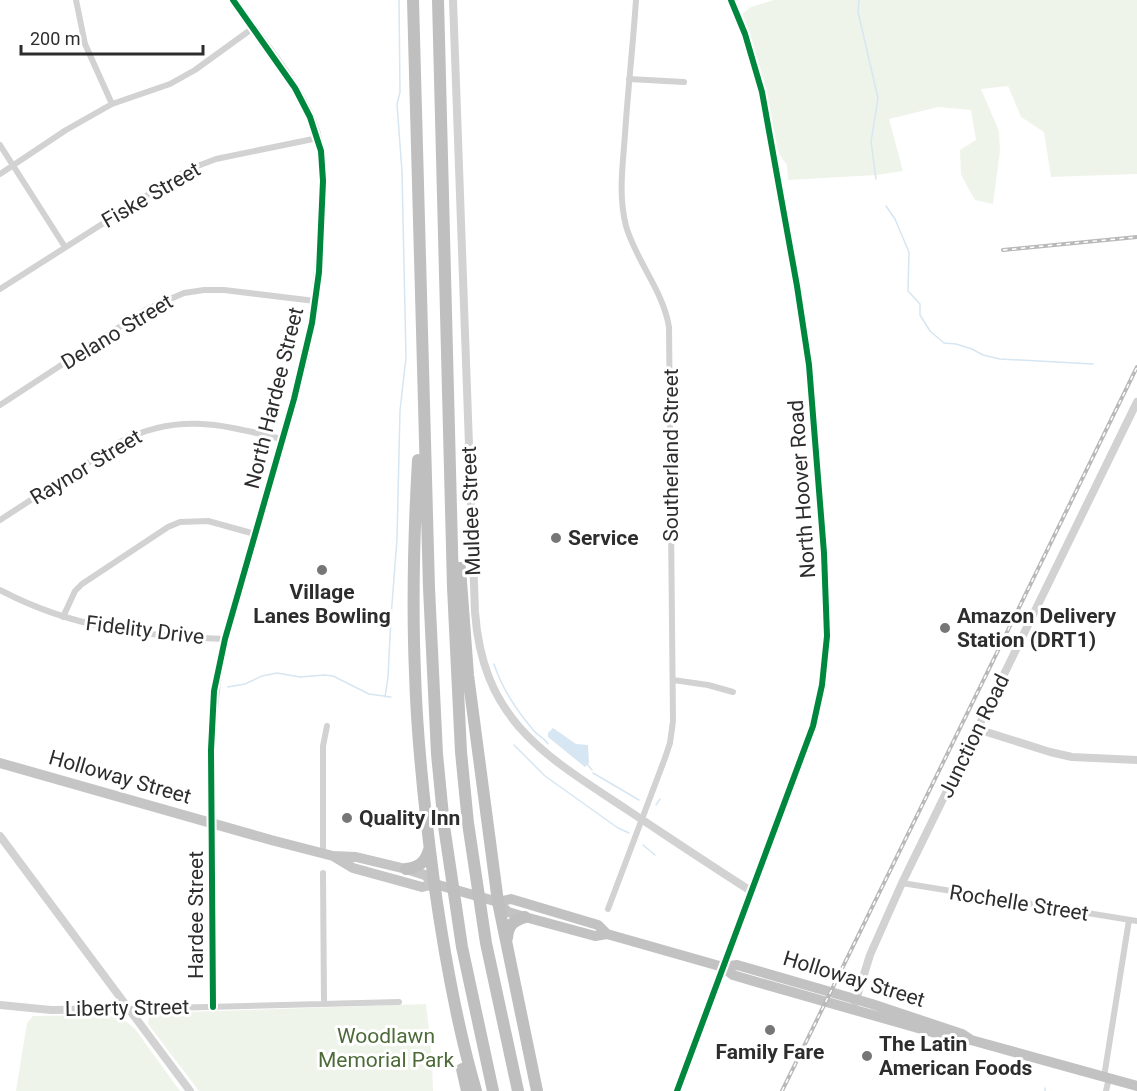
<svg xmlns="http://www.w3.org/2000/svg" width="1137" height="1091" viewBox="0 0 1137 1091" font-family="Roboto,sans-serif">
<rect width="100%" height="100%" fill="#fff"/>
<!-- green -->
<path fill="#eff4eb" d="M774,0H1137V174L1051,177L1044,132L1021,117L1008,86L981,89L999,131L1000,151L993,204L975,200L961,175L960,150L976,140L971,110L938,107L889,119L903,171L877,175L788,180L787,165L779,154L750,34L742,14L751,7Z
M426,1004L432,1057L433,1091H199L148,1024L149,1016L156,1013Z
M104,1015L122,1018L135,1029L180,1091H16L27,1023L33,1016Z"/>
<!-- water -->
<path fill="#d6e6f2" d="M553,728L576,744L588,745L589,763L585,767L548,737V733Z"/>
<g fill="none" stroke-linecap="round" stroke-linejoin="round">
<!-- stream -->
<path stroke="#d6e6f2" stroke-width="1.5" d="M859,0L858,12L878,98L871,142L876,179
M886,206L895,219L909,252L908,291L920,304V315L930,331L944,343L956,344L972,349L983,355L1000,359L1093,364
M494,664C502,689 517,711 534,731C538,736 545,738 548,744
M228,687L245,684L262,676L277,673L300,677L325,675L333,676L369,694L391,697
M385,697L388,677L391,617L397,539L400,410L406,358L402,172L397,104L400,92L399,0
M514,745L545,776L618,828L629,833
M587,764L592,770
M593,773L639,800
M656,805L660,799
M643,845L655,855
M1045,1088V1091"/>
<!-- minor -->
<path stroke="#d2d2d2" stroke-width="6" d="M76,0L85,44L112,104
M629,79L684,82
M0,145L65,247
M0,174L66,130L112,104L170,84L195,70L253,28
M0,289L187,170L216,159L318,138
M0,405L147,309L184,293L204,290H224L315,301
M0,520L120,442C178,412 223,425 282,439
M0,590C74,629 143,636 225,639
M63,617L75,591L82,584L168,527L180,522L208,521L255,534
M673,680L708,685L733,692
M212,823L213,1007
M323,854V746L327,726
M323,873L324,1003
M902,883L1137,921
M608,909L665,758L670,743L673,721L669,327C663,290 636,261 626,226C618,195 623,164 625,134C628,89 633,45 636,0
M129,1009L399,1002
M1104,1077L1129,920
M1106,1091L1109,1078"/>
<!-- tertiary -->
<path stroke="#d2d2d2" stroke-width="8" d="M453,0L475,612C483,722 546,756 629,811C670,838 710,865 751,891
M977,729L1050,752L1072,757L1137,760
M212,823C211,761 210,701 225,639L305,358C314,314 319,271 321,226C323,192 326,155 313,122C295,78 261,39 233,0
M0,836L190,1091
M855,1003L870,955L902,883L1137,402
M0,1005L51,1010L129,1009
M677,1091L813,726L822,685L827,636L824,553L809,365L797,286L762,92L745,34L731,0"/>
<!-- primary -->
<path stroke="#c5c5c5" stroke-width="10" d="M0,763L271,840L333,856L356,857L406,869L425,875L435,884L422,887L353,868L333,856"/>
<!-- trunk -->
<path stroke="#c2c2c2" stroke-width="10" d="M435,884L498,902L508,912L525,917L595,936L607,934L723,967L737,965L872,1004L962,1034L971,1040
M498,902L511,899L598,925L607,934
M723,967L733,975L760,983L960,1040H971L1137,1086"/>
<!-- motorway -->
<path stroke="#bfbfbf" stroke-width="12" d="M413,0L429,588L437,754L444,826L462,947L493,1091
M438,0L453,587L461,752L468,823L486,943L518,1091
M418,460C414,530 412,602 415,673C417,743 425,813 434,882C444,953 456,1022 476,1091
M460,568L468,675L498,902L537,1091
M406,869C419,867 425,863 429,850
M507,938C508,925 513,921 525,917
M462,1069L467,1091"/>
<!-- rail casing -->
<g stroke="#b9b9b9" stroke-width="4">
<path id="rail" d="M1003,250L1137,237
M782,1091L1137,367"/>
</g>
<!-- rail -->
<use href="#rail" stroke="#fff" stroke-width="1.5" stroke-dasharray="4.5" stroke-linecap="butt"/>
<!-- cycleway casing -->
<g stroke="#fff" stroke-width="10">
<path id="cycleway" d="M213,1007L211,750L214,691L225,639L294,399L312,323L319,272L323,181L321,151L310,117L295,88L233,0
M677,1091L813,726L822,685L827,636L824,553L809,365L797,286L762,92L745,34L731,0"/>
</g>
<!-- cycleway -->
<use href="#cycleway" stroke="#00873e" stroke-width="6"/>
</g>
<!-- markers -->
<g fill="#767676" stroke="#fff" stroke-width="2">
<circle cx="556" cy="538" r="6"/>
<circle cx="322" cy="570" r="6"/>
<circle cx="945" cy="628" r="6"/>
<circle cx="347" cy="818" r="6"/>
<circle cx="770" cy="1030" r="6"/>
<circle cx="867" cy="1056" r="6"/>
</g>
<g text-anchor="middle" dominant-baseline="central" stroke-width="6" stroke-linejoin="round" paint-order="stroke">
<!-- street labels -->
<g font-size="21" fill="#2d2d2d" stroke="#fff">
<text transform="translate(151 195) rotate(-30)">Fiske Street</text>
<text transform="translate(117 332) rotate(-31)">Delano Street</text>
<text transform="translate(274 398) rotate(-76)">North Hardee Street</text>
<text transform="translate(671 455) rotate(-90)">Southerland Street</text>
<text transform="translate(86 467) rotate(-31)">Raynor Street</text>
<text transform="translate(802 489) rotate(-94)">North Hoover Road</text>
<text transform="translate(471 511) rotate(-92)">Muldee Street</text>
<text transform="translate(145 630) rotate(7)">Fidelity Drive</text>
<text transform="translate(974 736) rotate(-64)">Junction Road</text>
<text transform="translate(120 777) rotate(16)">Holloway Street</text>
<text transform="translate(1019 903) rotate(9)">Rochelle Street</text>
<text transform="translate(196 915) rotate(-90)">Hardee Street</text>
<text transform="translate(854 979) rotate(17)">Holloway Street</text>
<text transform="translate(127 1008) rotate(-1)">Liberty Street</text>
</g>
<!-- poi labels -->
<g font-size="21" font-weight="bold" fill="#2d2d2d" stroke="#fff" text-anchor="start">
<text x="568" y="538">Service</text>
<text x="322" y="592" text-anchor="middle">Village<tspan x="322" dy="24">Lanes Bowling</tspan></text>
<text x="957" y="616">Amazon Delivery<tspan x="957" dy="24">Station (DRT1)</tspan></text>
<text x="359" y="818">Quality Inn</text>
<text x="879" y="1044">The Latin<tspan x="879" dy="24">American Foods</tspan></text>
<text x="770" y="1052" text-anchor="middle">Family Fare</text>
</g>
<!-- park labels -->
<g font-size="21" fill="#4d6a39" stroke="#fff">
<text x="386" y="1036">Woodlawn<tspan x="386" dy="24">Memorial Park</tspan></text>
</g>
</g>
<!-- scale -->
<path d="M21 45v9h182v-9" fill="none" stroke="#2d2d2d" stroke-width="3"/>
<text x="30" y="45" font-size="18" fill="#2d2d2d" stroke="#ffffff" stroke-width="4.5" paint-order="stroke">200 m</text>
</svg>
